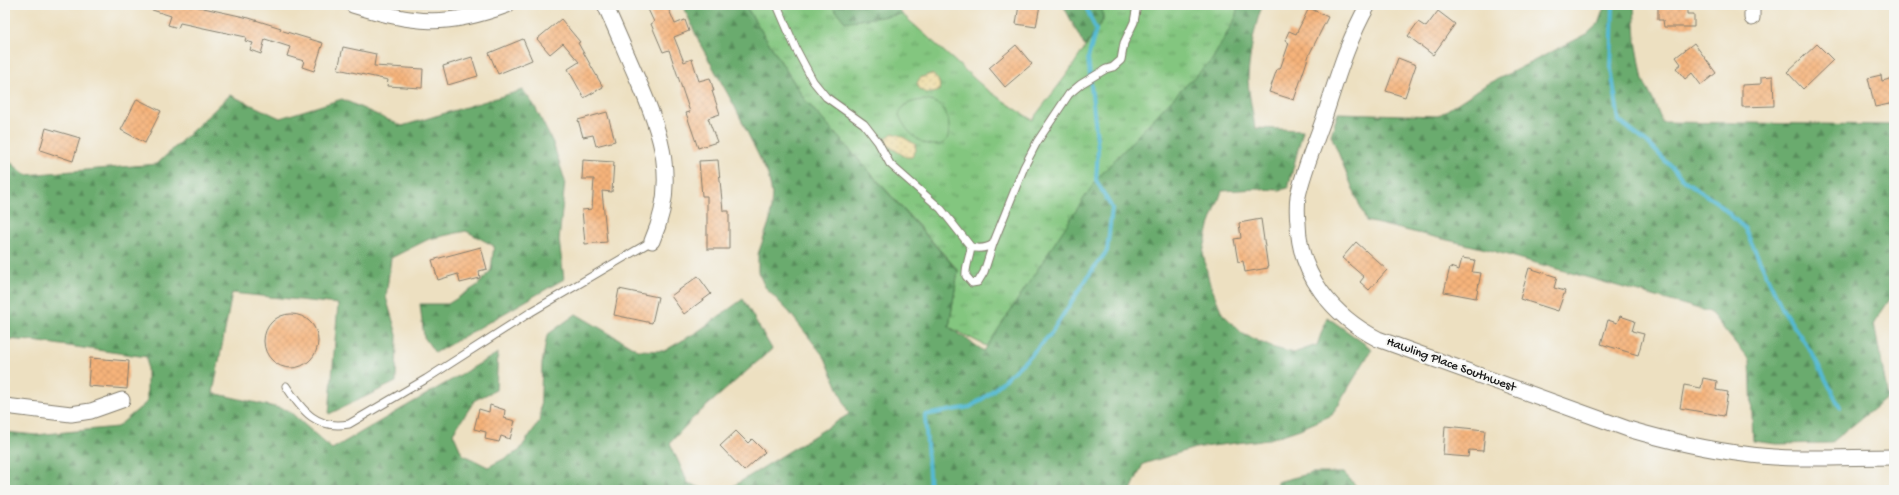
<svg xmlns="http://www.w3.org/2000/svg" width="1899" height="495" viewBox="0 0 1899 495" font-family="'Gochi Hand',sans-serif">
<defs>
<pattern id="grass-tufts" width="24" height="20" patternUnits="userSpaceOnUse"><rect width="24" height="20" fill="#83c67f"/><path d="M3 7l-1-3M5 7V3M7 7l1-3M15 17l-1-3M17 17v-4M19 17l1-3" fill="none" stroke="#6aa067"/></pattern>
<pattern id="forest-firs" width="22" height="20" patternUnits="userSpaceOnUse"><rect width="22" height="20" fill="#6aab6e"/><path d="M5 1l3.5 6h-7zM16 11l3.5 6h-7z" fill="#568a5a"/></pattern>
<pattern id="sand-dots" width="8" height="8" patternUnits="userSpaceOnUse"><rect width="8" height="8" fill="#eeda9e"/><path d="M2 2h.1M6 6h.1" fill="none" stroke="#ccba88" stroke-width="1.8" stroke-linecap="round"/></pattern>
<pattern id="building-cross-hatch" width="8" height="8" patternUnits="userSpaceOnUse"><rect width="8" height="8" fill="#f6b37a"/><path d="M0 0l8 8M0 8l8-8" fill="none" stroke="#d29969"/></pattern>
</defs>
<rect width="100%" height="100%" fill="#f6f6f2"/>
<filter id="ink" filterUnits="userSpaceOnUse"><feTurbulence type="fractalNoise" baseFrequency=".025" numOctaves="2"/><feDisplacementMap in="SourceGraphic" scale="8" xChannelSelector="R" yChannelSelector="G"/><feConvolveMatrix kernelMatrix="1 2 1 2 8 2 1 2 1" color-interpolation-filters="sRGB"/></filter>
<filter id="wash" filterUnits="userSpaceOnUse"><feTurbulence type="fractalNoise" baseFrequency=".012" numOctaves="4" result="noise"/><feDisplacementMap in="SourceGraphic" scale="16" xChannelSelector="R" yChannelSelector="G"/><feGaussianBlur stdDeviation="0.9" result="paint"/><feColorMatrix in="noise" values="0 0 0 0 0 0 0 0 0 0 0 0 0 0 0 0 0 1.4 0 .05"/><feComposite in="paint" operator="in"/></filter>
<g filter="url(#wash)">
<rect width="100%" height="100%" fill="#ede0c1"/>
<!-- grass -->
<path fill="url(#grass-tufts)" stroke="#50714e" d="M745,5H831L845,21L902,14L986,89L1032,120L1068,73L1103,20L1102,5H1251L1216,95L990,348L949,327L958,270L805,100Z"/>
<!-- forest -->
<path fill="url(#forest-firs)" stroke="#436445" d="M683,5H745L805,100L958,271L949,327L984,351L1096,180L1171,100L1212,60L1235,19L1238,5H1263C1255,20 1248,64 1248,81C1249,97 1253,113 1255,128L1303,130L1288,188L1280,190L1256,189L1222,191L1209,226L1203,253L1209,281L1222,313L1243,334L1271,347L1293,353L1317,345L1327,317L1372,349L1332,415L1300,429L1270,439L1195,448L1143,464L1131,490H727L849,414L825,358L790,313L765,287L758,272V254L770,220L772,194L768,175L735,107L700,44Z
M831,5H896L902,14L845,22Z
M1063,5H1102L1103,20L1085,47Z
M1605,5H1634L1636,41L1643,80L1654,102L1662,122L1894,125V293L1874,323L1888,397L1831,443L1777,444L1753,441L1750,361L1710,312L1486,249L1366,221L1331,135L1338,113L1438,116L1484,86L1587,34L1598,24Z
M523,90L534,105L553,143L565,181L559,240L564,279L435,353L424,337L420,304H448L478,285L491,270L494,246L466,231L429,239L391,258L386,297L397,335L396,382L329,414L338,304L232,293L213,393L288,410L332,449L498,353L496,390L475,400L453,433L462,454L488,467L519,451L540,420L542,364L547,335L576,314L638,350L664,351L697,332L743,299L772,349L692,419L670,443L688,483L707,490H5V432L36,435L117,427L147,402V357L33,341L5,339V158L26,175L157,164L230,95L280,118L342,99L402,126Z
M1312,473H1344L1360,490H1276L1277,482Z"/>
<!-- sand -->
<path fill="url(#sand-dots)" stroke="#857b5d" d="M931,74C938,77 941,83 939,91C930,95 919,93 917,83L920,78Z
M893,133L899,135L915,144L916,150L912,157H906L887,145L886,138Z"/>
<!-- pitch -->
<path fill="#83c67f" stroke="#50714e" d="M922,100C939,100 948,110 949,127C949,130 949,136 947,139C946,142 941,145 937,145C919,146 905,130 899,115C903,103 911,102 922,100Z"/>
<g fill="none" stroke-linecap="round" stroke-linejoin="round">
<!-- stream -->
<path stroke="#55b9d3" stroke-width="4" d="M1613,5L1611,69L1619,121L1650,145L1685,181L1719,204L1745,229L1783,310L1813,355L1840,407
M930,490L925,415L970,407L988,395L1026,360L1050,335L1091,272L1107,251L1112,208L1096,180L1098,149L1088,58L1096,30L1085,5"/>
</g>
<g id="blocks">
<!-- building -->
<path fill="url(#building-cross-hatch)" d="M143,5H190L249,18L281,28L280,30L323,43L314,71L302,67L304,61L287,56L290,47L265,39L261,54L250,50L253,43L245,41L246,37L180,23L178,28L168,25L171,16L143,7Z
M646,5H667L675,24L685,20L689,31L674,37L684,62L692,59L699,81L710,78L714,91H712L720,114L708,118L717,142L698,148L686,113L690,112L669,50L663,52L651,24L654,22Z
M1019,5H1040L1036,27L1016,24Z
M1658,5H1687V14H1694V27H1664L1663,20H1658Z
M1309,8L1328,17L1309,55L1294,100L1269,92L1277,69H1280L1289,43L1285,40L1289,31L1296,34Z
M1438,11L1455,24L1433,55L1408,36L1418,22L1426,27Z
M561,19L580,42L578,43L603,87L584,98L568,69L579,62L563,43L550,54L537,39Z
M523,39L532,60L498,74L489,53Z
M1694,43L1716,73L1701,85L1692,73L1685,79L1676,68L1681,64L1676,57Z
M1817,44L1833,60L1803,89L1787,72Z
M1016,45L1032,64L1005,87L989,68Z
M343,47L376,54L374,66L423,69L422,88L387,86L388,80L338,69Z
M472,57L478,76L448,85L443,66Z
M1398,58L1416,65L1405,97L1386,91Z
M1881,75L1882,81L1894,78V103L1875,107L1868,78Z
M1773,76L1774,106L1742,107V85L1761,84V77Z
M137,99L161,111L145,143L121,130Z
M607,112L615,141L596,146L593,135L583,137L578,120Z
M46,128L80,138L73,161L40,150Z
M583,160L614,162L612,192L602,191L607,242L585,244L582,210L592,209L594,179H582Z
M718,160L723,211H729V249H707V196H702L699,161Z
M1261,219L1268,268L1245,272L1243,261L1238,262L1234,239L1241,238L1239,223Z
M1356,242L1387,270L1369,290L1360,282L1364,277L1342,258Z
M481,247L487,269L479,271L480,278L460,283L458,274L438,280L432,260Z
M1462,258L1475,260L1472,272L1481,273L1476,298L1444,292L1450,267L1459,270Z
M1529,268L1557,277L1554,288L1565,291L1558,311L1520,299Z
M698,276L711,294L684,314L671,296Z
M619,289L658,297L652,323L614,315Z
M264 341a27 27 0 1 1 54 0a27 27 0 1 1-54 0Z
M1620,316L1635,321L1632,331L1644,334L1638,355L1601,344L1608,320L1617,323Z
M90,358L129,361L127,389L88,386Z
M1703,378L1717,381L1716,390L1728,392L1724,416L1680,408L1684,385L1701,388Z
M490,405L505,410L504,418L515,421L510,439L501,436L499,442L485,439L486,432L474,429L479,409L489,412Z
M1445,426L1485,430L1483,451L1469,450L1468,457L1443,455Z
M736,431L748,443L752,439L765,452L744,471L720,446Z"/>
</g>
</g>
<g filter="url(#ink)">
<use href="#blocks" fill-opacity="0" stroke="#847e6e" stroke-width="1"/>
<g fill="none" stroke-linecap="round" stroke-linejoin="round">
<!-- service casing -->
<g stroke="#847e6e" stroke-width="9">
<path id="service" d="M777,5L796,49L813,81L826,97L864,124L878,142L890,164L941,209L971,247C979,249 986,249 993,244L1024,167L1037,142L1069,94L1081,84L1106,69L1113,67L1121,60L1124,43L1134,22L1137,5
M971,247C970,257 965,267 966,276L972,283L978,282L984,272L993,244
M286,386C302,411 317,430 349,424L426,379L531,312L652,241"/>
</g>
<!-- minor casing -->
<g stroke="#847e6e" stroke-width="17">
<path id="minor" d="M353,5C415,24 445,28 507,5
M605,5C616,29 626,53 637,78C662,133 678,183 652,241
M1368,5C1348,40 1337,78 1325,115C1316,142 1304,168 1298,196C1297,205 1297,214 1298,223C1299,275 1333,316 1378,339L1628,429C1666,440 1704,449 1744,454C1793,461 1844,457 1894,457
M1752,5V18
M5,406L71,414L91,411L122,400"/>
</g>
<!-- service -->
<use href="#service" stroke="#fff" stroke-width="7"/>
<!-- minor -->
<use href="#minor" stroke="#fff" stroke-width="15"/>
</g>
</g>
<g text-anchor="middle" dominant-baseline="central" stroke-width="4" stroke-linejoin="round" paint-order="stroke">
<!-- street labels -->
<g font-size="13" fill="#1c1c1c" stroke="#f6f6f2">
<text transform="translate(1451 365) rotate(20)">Hawling Place Southwest</text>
</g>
</g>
<!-- margin -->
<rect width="1899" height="495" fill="none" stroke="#f6f6f2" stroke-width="20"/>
</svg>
